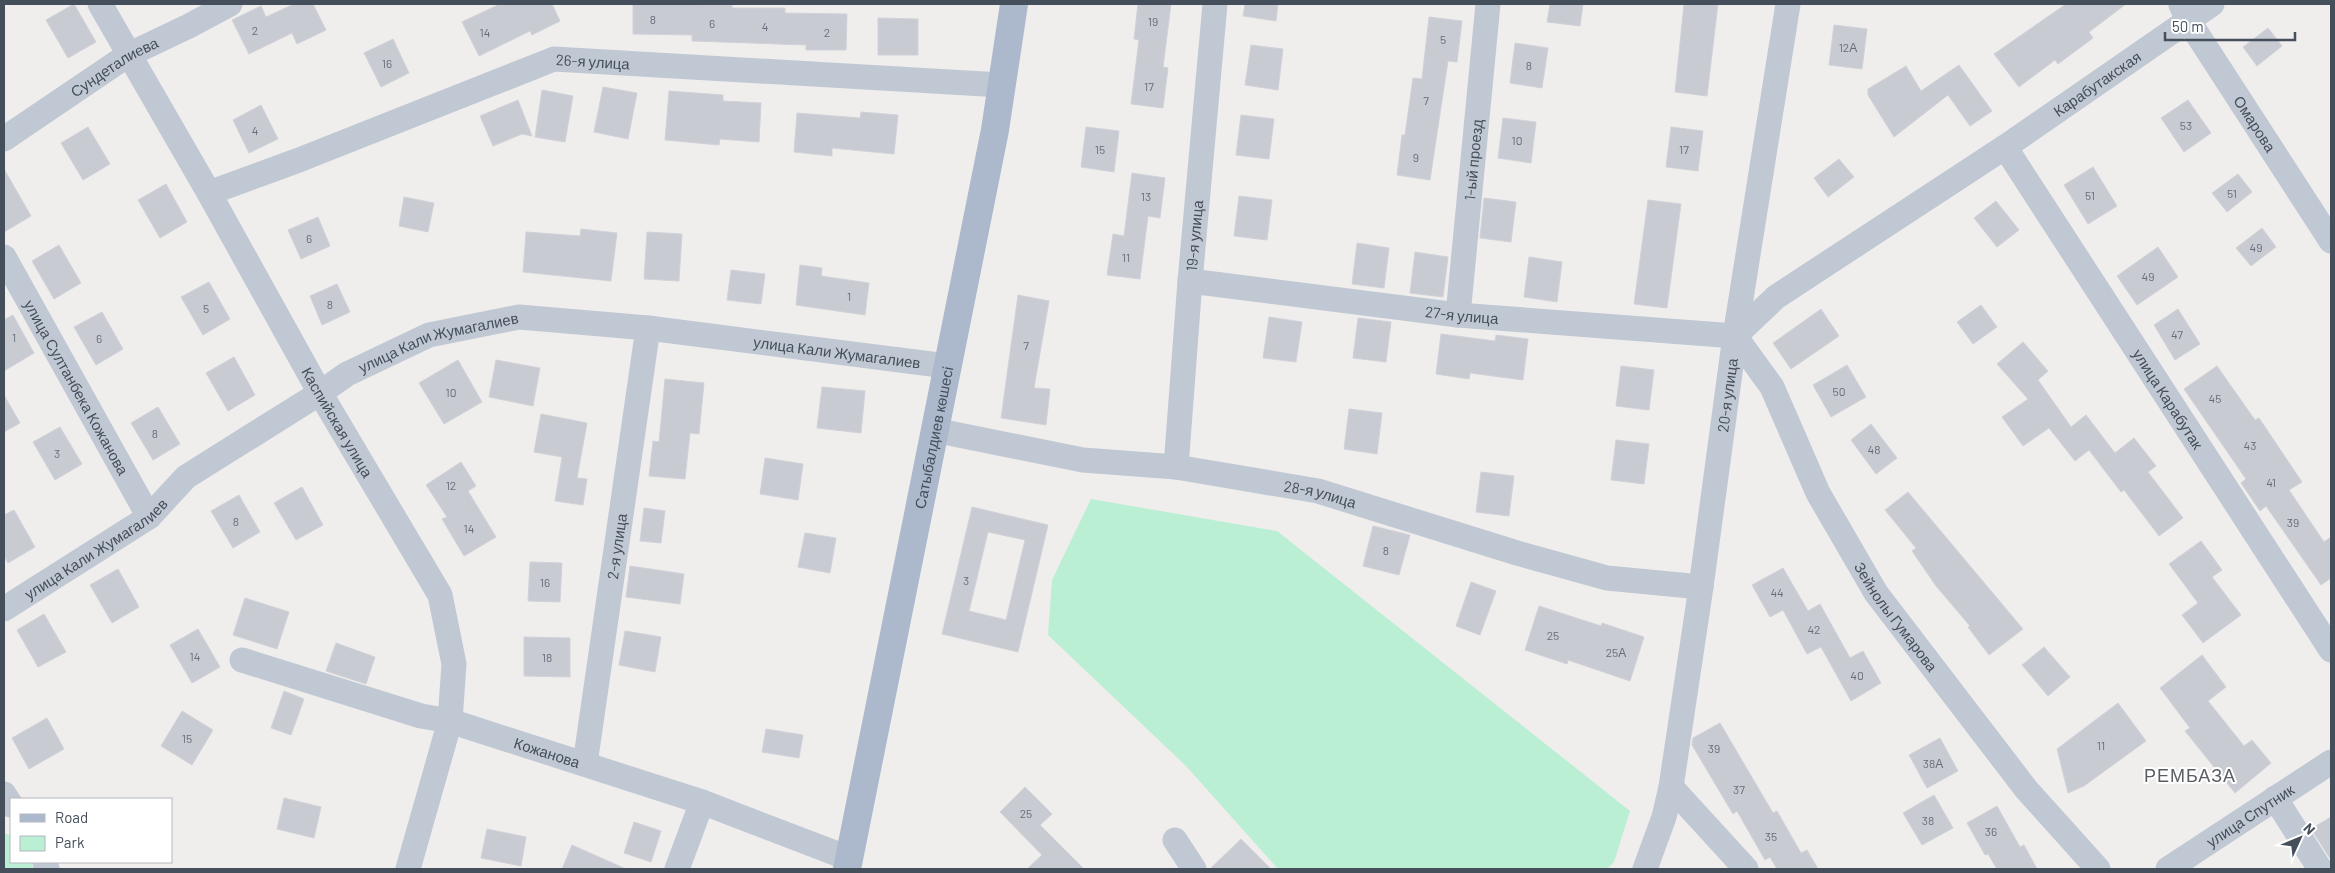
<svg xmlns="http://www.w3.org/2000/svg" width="2335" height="873" viewBox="0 0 2335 873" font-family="Barlow,sans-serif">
<rect width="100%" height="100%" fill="#f0eded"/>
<!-- green -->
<path fill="#baefd4" d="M1091,499L1277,531L1630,811L1614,862L1607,869H1278L1186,766L1048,635L1052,580Z
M4,833L11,836V862H31L34,869H4Z"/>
<!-- building -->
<path fill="#c9cbd3" stroke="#d1d2d9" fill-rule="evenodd" d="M74,4L96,42L68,58L46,20Z
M294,4H313L326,30L297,44L292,33L249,54L232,20L261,6L266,17Z
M500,4H552L560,21L532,35L530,31L479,56L462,22Z
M633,4L732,5V8H785V13L847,14L846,50H806V45L692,41V35L633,34Z
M1138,4H1171L1163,67L1168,68L1163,108L1131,104L1139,40L1134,39Z
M1245,4H1278L1276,21L1243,16Z
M1550,4H1583L1580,26L1547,22Z
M1684,4H1718L1707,96L1675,92Z
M2066,4H2126L2089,32L2093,38L2058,64L2055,60L2019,87L1994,54Z
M1429,17L1462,21L1457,62L1448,61L1430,180L1397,175L1402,135H1405L1413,78L1422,79Z
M878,18L918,19V55H878Z
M1834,25L1867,29L1862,69L1829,65Z
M2268,28L2282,46L2257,66L2243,47Z
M393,39L409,73L381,87L364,53Z
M1515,43L1548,48L1542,88L1510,83Z
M1251,45L1283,49L1278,90L1245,85Z
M1959,65L1992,111L1970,126L1948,95L1894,137L1868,95V89L1906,66L1921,91Z
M603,87L637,93L628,139L594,132Z
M542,90L573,96L565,142L535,137Z
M669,91L723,95V101L761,103L759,142L720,139L719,145L665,140Z
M518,100L532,136L522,134L493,146L480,116Z
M2188,100L2211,133L2184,152L2161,118Z
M261,105L278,139L249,153L233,120Z
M861,112L898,115L894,154L832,148V156L794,152L797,113L860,118Z
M1241,115L1274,119L1269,159L1236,155Z
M1503,118L1536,122L1531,163L1498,158Z
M88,127L110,164L83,180L61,143Z
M1086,127L1119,131L1114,172L1081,167Z
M1671,127L1703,131L1698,171L1666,167Z
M1839,159L1854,177L1828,197L1814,178Z
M2093,167L2117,206L2088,224L2064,185Z
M4,169L31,216L4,232Z
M1132,173L1165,178L1160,218L1148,216L1140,279L1107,275L1113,234L1124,236Z
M2238,174L2252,192L2227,212L2212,193Z
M166,184L187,222L160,238L138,200Z
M1239,196L1272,200L1267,240L1234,236Z
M404,197L434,203L428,232L399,226Z
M1484,198L1516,202L1511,242L1480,238Z
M1648,200L1681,204L1667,308L1634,304Z
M1996,201L2019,230L1997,247L1974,218Z
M318,217L330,246L301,259L288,230Z
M2262,228L2276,247L2251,266L2236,248Z
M581,229L617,233L611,281L523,272L526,232L580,236Z
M647,232L682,234L679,281L644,279Z
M1357,243L1389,248L1384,288L1352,284Z
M59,245L81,283L54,299L32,261Z
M2158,247L2178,277L2137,305L2117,276Z
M1415,252L1448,257L1443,297L1410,293Z
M1529,257L1562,262L1557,302L1524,297Z
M800,265L822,268L821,276L869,283L865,315L796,305Z
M731,270L765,274L761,304L727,300Z
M209,282L230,319L203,335L181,297Z
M337,284L350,312L322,325L310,296Z
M1018,295L1049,301L1034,388L1050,389L1046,425L1001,418Z
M1981,305L1997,327L1973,344L1957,322Z
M1821,309L1839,336L1791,369L1773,343Z
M2178,309L2200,344L2175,360L2154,325Z
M102,312L123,349L96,365L74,327Z
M13,315L34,353L4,371V320Z
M1269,317L1302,322L1296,362L1263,358Z
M1358,318L1391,322L1386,362L1353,358Z
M1441,334L1495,341L1496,335L1528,339L1523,380L1470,373L1469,379L1436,374Z
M2023,342L2048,371L2038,380L2071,427L2086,415L2115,453L2134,438L2156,466L2148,472L2183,518L2159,536L2124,490L2121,492L2089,450L2075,461L2049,428L2023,446L2002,417L2028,399L1997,364Z
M234,357L255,395L228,411L206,373Z
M458,360L482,402L444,424L419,383Z
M496,360L540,368L533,406L489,397Z
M1847,365L1866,397L1831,417L1813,385Z
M1621,366L1654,370L1649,410L1616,406Z
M2217,366L2255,420L2259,418L2302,482L2289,490L2324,542L2331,537V578L2321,585L2266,506L2260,511L2241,483L2246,479L2184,389Z
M665,379L704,383L699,434L690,433L685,479L649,476L653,441L659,442Z
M822,387L865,391L861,433L817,428Z
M4,395L20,423L4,432Z
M158,407L180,444L153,460L131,423Z
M1349,409L1382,413L1377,454L1344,449Z
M541,414L587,423L577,478L587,479L583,505L555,501L562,457L534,452Z
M1871,424L1897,458L1876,474L1851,440Z
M60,427L82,464L55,480L33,442Z
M1616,440L1649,444L1644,484L1611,480Z
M765,458L803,464L798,500L760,494Z
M461,462L476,486L468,491L496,537L464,556L442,519L447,517L426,485Z
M1481,472L1514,476L1509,516L1476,512Z
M302,487L323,525L296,540L274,503Z
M1908,492L2023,629L1989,655L1968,627L1970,626L1936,586L1912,551L1916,548L1885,510Z
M239,495L260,532L233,548L211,511Z
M972,507L1048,525L1018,652L942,634ZM988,532L1025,540L1006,620L969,611Z
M644,508L665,511L661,543L640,541Z
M14,510L35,547L8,563L4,556V515Z
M1373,526L1410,535L1399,575L1363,566Z
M805,533L836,538L830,573L798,567Z
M2201,541L2222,570L2212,577L2241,615L2203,643L2182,615L2198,603L2169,564Z
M530,562L562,563L560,602L528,601Z
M630,566L684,574L680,604L626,597Z
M1783,568L1808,611L1820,604L1850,658L1863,651L1881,683L1851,701L1821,647L1807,654L1783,610L1770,617L1752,585Z
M118,569L139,607L112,623L90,585Z
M1471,582L1496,591L1480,635L1456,626Z
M245,598L289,612L277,649L233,635Z
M1539,606L1601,626L1602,623L1644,637L1630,681L1568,660L1567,664L1525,650Z
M44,614L66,652L38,667L17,630Z
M198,629L220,667L192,683L170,645Z
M625,631L661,637L655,672L619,665Z
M524,637L570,638V677L524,676Z
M336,643L375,657L366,684L326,671Z
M2044,647L2070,677L2048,696L2022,665Z
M2202,655L2226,687L2208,701L2244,746L2252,740L2271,763L2235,793L2185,731L2190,728L2160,688Z
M284,691L304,699L291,735L271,728Z
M2118,703L2146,741L2084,786L2068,793L2057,749Z
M182,711L213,730L192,765L161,746Z
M47,718L64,749L29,769L12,738Z
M1720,723L1773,813L1777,811L1801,853L1807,850L1818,869H1777L1770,857L1765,860L1737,811L1733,814L1692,745L1693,738Z
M766,729L803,735L799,758L762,752Z
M1940,738L1958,771L1927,788L1909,755Z
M1025,787L1052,814L1040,825L1084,869H1027L1042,855L1000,812Z
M1934,795L1953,828L1922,845L1903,813Z
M284,798L321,807L314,838L277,829Z
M1997,806L2020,847L2024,845L2037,869H1997L1988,854L1985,855L1967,823Z
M2331,817V860L2311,829Z
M634,822L661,831L651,862L624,853Z
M487,829L526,837L521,866L481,858Z
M1241,839L1271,869H1210Z
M572,845L626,869H562Z"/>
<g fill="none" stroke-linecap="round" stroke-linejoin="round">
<!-- minor -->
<g stroke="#c0c8d3" stroke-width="25">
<path id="s1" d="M100,4L209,193L320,393L440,595L454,664L450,721L408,869"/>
<path id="s2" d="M2181,5L2188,20L2331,241"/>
<path id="s3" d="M4,139L128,55L189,26L230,4"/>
<path id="s4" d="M2005,147L2331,650"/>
<path id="s5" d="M209,193L299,160L554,59L1001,85"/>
<path id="s6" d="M4,257L149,517"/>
<path id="s7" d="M1190,281L1458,315L1735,336"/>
<path id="s8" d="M1458,315L1488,4"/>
<path id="s9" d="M1735,336L1772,387L1818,493L1876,593L2026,789L2098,869"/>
<path id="s10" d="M1735,336L1776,297L2005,147L2212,4"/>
<path id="s11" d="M934,430L1083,460L1176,467L1318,491L1517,553L1607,578L1701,587"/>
<path id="s12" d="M1176,467L1190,281L1215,4"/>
<path id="s13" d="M4,609L149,517L186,477L320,393L347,374L429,335L519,317L648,328L947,366"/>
<path id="s14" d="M242,660L421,716L450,721L702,802L848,858"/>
<path id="s15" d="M585,764L648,328"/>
<path d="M1671,787L1746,869"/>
<path d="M4,794L11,805"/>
<path d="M2275,798L2320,869"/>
<path d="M1175,840L1194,869"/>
<path d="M45,862L47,869"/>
<path d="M677,869L702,802"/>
<path id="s16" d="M1645,869L1664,817L1671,787L1701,587L1735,336L1788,4"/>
<path id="s17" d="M2168,869L2331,762"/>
</g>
<!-- major -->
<path stroke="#acb9cd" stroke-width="28" id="s18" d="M847,869L995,130L1014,4"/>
</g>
<g text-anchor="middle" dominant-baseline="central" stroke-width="4" stroke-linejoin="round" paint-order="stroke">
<!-- number labels -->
<g font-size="12" fill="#666d79">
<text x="653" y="19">8</text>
<text x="1153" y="21">19</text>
<text x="712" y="23">6</text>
<text x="765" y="26">4</text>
<text x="255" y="30">2</text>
<text x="485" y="32">14</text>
<text x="827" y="32">2</text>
<text x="1443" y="39">5</text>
<text x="1848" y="47">12А</text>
<text x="387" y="63">16</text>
<text x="1529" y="65">8</text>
<text x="1149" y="86">17</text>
<text x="1426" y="100">7</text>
<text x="2186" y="125">53</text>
<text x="255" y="130">4</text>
<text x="1517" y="140">10</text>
<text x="1100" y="149">15</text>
<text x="1684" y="149">17</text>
<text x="1416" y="157">9</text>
<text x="2232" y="193">51</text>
<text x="2090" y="195">51</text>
<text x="1146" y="196">13</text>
<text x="309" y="238">6</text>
<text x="2256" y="247">49</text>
<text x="1126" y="257">11</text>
<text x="2148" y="276">49</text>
<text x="849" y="296">1</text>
<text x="330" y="304">8</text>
<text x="206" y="308">5</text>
<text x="2177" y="334">47</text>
<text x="14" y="337">1</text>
<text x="99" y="338">6</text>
<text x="1026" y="345">7</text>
<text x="1839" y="391">50</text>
<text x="451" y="392">10</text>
<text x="2215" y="398">45</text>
<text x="155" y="433">8</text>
<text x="2250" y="445">43</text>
<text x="1874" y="449">48</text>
<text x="57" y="453">3</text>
<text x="2271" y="482">41</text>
<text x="451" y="485">12</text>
<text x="236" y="521">8</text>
<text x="2293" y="522">39</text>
<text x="469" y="528">14</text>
<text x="1386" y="550">8</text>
<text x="966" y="580">3</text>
<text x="545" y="582">16</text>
<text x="1777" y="592">44</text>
<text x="1814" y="629">42</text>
<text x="1553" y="635">25</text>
<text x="1616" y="652">25А</text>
<text x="195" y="656">14</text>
<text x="547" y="657">18</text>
<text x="1857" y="675">40</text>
<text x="187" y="738">15</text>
<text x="2101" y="745">11</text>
<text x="1714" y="748">39</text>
<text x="1933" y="763">38А</text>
<text x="1739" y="789">37</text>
<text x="1026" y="813">25</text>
<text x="1928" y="820">38</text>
<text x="1991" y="831">36</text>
<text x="1771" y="836">35</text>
</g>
<!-- street labels -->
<g font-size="15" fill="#454e5b" stroke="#fff">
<text stroke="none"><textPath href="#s5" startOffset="409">26-я улица</textPath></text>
<text stroke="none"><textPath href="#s3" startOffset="132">Сундеталиева</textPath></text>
<text stroke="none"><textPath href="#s10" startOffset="442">Карабутакская</textPath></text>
<text stroke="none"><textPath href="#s2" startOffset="140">Омарова</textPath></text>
<text stroke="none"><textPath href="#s8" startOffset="156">1-ый проезд</textPath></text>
<text stroke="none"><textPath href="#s12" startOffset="232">19-я улица</textPath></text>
<text stroke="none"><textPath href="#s7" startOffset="274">27-я улица</textPath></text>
<text stroke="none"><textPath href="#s13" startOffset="515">улица Кали Жумагалиев</textPath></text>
<text stroke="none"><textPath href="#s13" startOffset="920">улица Кали Жумагалиев</textPath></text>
<text stroke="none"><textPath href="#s6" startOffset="149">улица Султанбека Кожанова</textPath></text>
<text stroke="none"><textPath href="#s16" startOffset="482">20-я улица</textPath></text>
<text stroke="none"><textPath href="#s4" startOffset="300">улица Карабутак</textPath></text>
<text stroke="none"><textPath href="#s1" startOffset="481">Каспийская улица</textPath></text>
<text stroke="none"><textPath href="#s18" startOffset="440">Сатыбалдиев көшесі</textPath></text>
<text stroke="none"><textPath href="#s11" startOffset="392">28-я улица</textPath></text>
<text stroke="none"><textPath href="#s15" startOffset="220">2-я улица</textPath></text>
<text stroke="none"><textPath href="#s13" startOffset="110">улица Кали Жумагалиев</textPath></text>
<text stroke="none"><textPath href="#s9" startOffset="325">Зейнолы Гумарова</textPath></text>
<text stroke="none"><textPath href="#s14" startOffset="319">Кожанова</textPath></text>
<text stroke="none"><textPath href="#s17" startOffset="98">улица Спутник</textPath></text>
</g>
<!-- quarter labels -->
<g font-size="18" letter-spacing="1" fill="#5a5d62" stroke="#fff">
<text x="2190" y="775">РЕМБАЗА</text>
</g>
</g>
<!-- border -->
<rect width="2335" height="873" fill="none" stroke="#454e5b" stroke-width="10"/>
<!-- legend -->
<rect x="10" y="798" width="162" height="65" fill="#ffffff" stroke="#b5b8bd"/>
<rect x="20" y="814" width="25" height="8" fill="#acb9cd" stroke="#b5b8bd"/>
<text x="55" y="823" font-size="15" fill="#454e5b">Road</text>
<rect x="20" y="836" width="25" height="15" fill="#baefd4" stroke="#b5b8bd"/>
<text x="55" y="848" font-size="15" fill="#454e5b">Park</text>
<!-- north arrow -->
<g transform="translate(2300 838) rotate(46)" stroke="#ffffff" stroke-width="4" paint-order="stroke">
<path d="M0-4L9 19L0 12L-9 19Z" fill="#454e5b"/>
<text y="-8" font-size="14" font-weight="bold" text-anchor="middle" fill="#454e5b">N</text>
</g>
<!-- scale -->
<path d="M2165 32v8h130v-8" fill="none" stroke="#454e5b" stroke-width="2.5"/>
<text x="2172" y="32" font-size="15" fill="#454e5b" stroke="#ffffff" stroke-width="4" paint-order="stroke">50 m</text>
</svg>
